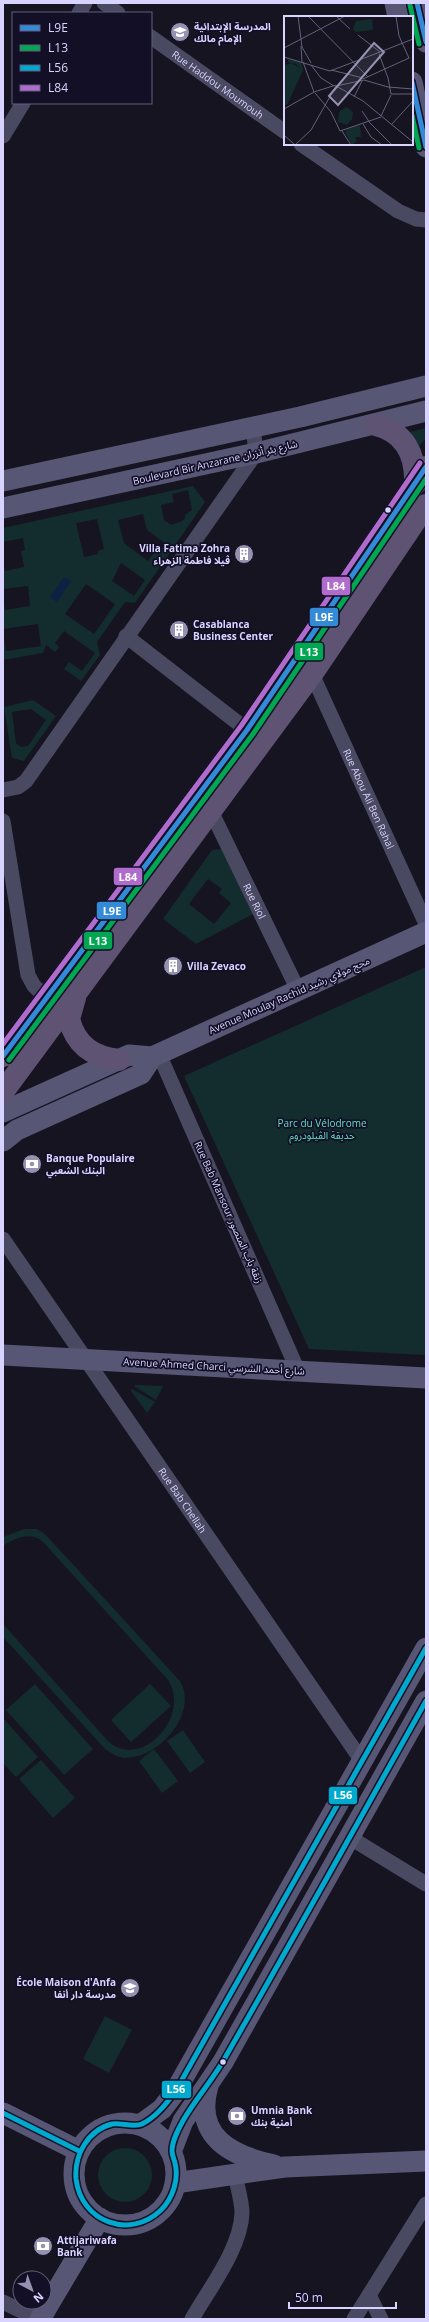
<svg xmlns="http://www.w3.org/2000/svg" width="429" height="2322" viewBox="0 0 429 2322" font-family="'Open Sans','Noto Sans Arabic',sans-serif">
<rect width="100%" height="100%" fill="#161421"/>
<!-- green -->
<path fill="#132c2d" fill-rule="evenodd" d="M426,428V438L419,447L410,432Z
M193,486L205,502L135,603L125,602L97,642L100,655L81,681L64,669L69,662L82,671L95,653L64,631L55,643L59,647L55,652L46,645L43,653L3,660V631L6,651L41,646L38,624L3,629V597L5,610L30,606L28,586L3,589V563L5,571L24,567L21,551L25,550L23,538L3,542V528ZM188,490L192,510L185,515V518L182,521L171,525L164,520L161,505L174,502L172,494ZM143,514L147,530L165,543L160,550L157,548L148,561L124,543L118,520ZM97,519L104,549L98,551V554L84,557L76,523ZM121,563L145,580L134,596L112,581ZM86,584L115,604L94,634L65,614Z
M33,700L56,716L24,761L12,758L4,707ZM31,709L46,720L28,746L21,747L16,743L12,712Z
M222,849L253,914L196,944L163,919L212,850ZM208,879L222,889L219,893L231,903L214,924L189,904Z
M426,967V1355L309,1349L184,1076Z
M135,1385L163,1386L156,1400L134,1386Z
M132,1389L155,1402L147,1413L131,1391Z
M24,1529H37L45,1534L180,1681C199,1713 159,1759 124,1758C117,1757 111,1753 105,1749L3,1637V1624L107,1740C140,1773 192,1716 168,1680L43,1542C31,1531 15,1538 3,1546V1537Z
M35,1684L93,1749L64,1775L6,1710Z
M150,1684L171,1706L131,1742L111,1720Z
M3,1718L38,1757L16,1777L3,1763Z
M183,1730L205,1762L190,1773L167,1741Z
M154,1749L178,1781L162,1793L139,1761Z
M41,1760L75,1798L53,1818L19,1779Z
M105,2016L132,2030L109,2073L83,2059Z
M98 2175a27 27 0 1 1 54 0a27 27 0 1 1-54 0Z"/>
<!-- water -->
<path fill="#0d2144" d="M64,577L71,581L57,602L50,597Z"/>
<g fill="none" stroke-linecap="round" stroke-linejoin="round">
<!-- street -->
<g stroke="#4a4962" stroke-width="15">
<path d="M104,3L118,13"/>
<path d="M79,13L85,3"/>
<path id="s1" d="M151,37L285,132"/>
<path d="M3,136L23,103"/>
<path d="M301,144L398,211L416,219L426,220"/>
<path d="M126,636L247,730"/>
<path id="s2" d="M312,674L426,924"/>
<path d="M3,790L18,787L26,781L256,453L253,426"/>
<path id="s3" d="M211,811L298,990"/>
<path d="M3,821L28,975L34,986L46,997"/>
<path d="M159,1054L298,1371"/>
<path id="s4" d="M3,1239L362,1761"/>
<path d="M349,1837L426,1884"/>
<path d="M369,2295L381,2319"/>
<path d="M3,2302L38,2319"/>
<path d="M192,2319C209,2289 241,2248 242,2213C242,2201 237,2186 235,2174"/>
<path d="M354,2319L426,2204"/>
</g>
<!-- secondary -->
<path stroke="#575674" stroke-width="21" d="M395,3L398,17
M417,3L426,42
M412,82L426,147
M3,481L300,417L426,386
M3,508L256,453L426,411
M3,1112L129,1055L152,1057L426,932
M3,1141L17,1130L141,1074L152,1057
M3,1355L426,1378
M208,2086C193,2137 232,2156 274,2165
M3,2113L79,2151
M74 2174a51 51 0 1 1 102 0a51 51 0 1 1-102 0Z
M140,2125L162,2109L175,2092L426,1648
M171,2152L183,2121L223,2062L426,1701
M175,2183L285,2167L426,2161
M40,2319L100,2218"/>
<!-- primary -->
<path stroke="#5e5373" stroke-width="22" d="M376,425C405,432 416,455 415,484
M75,998L69,1019C76,1046 93,1057 119,1060
M3,1056L247,730L426,467
M3,1092L312,674L426,505"/>
<!-- bus-1 casing -->
<g stroke="#130f26" stroke-width="8">
<path id="bus-1" d="M417,3L426,42
M412,82L426,147
M3,1056L247,730L426,467"/>
</g>
<!-- bus-2 casing -->
<g stroke="#130f26" stroke-width="8">
<path id="bus-2" d="M410,5L419,44
M412,115L419,148
M9,1060L253,734L426,479"/>
</g>
<!-- bus-3 casing -->
<g stroke="#130f26" stroke-width="8">
<path id="bus-3" d="M426,1648L175,2092C166,2104 156,2117 142,2124C133,2128 121,2122 112,2124C88,2130 74,2155 76,2179C81,2222 130,2240 161,2210C173,2198 179,2179 175,2163C174,2159 172,2155 172,2151C172,2140 179,2128 184,2119C195,2100 210,2083 222,2063C291,1943 358,1822 426,1701
M3,2113L79,2151"/>
</g>
<!-- bus-4 casing -->
<g stroke="#130f26" stroke-width="8">
<path id="bus-4" d="M3,1044L241,726L420,463"/>
</g>
<!-- bus-1 -->
<use href="#bus-1" stroke="#338bd7" stroke-width="5"/>
<!-- bus-2 -->
<use href="#bus-2" stroke="#00a651" stroke-width="5"/>
<!-- bus-3 -->
<use href="#bus-3" stroke="#00a9ce" stroke-width="5"/>
<!-- bus-4 -->
<use href="#bus-4" stroke="#b06ccc" stroke-width="5"/>
</g>
<!-- icons -->
<defs>
<g id="school-disc" transform="scale(1)"><circle r="9.5" fill="#9591b1" stroke="#130f26"/><path d="M0-5L7-2L0 1L-7-2ZM-4 1L0 2.5L4 1V4Q0 6-4 4Z" fill="#fff"/></g>
<g id="building-disc" transform="scale(1)"><circle r="9.5" fill="#9591b1" stroke="#130f26"/><path d="M-4-6H4V6H1V3H-1V6H-4ZM-2.5-4.3h1.7v1.8h-1.7ZM.8-4.3h1.7v1.8H.8ZM-2.5-1h1.7V.8h-1.7ZM.8-1h1.7V.8H.8Z" fill="#fff"/></g>
<g id="bank-disc" transform="scale(1)"><circle r="9.5" fill="#9591b1" stroke="#130f26"/><path d="M-6-4H6V4H-6ZM0-2.3a2.3 2.3 0 1 0 0 4.6a2.3 2.3 0 1 0 0-4.6Z" fill="#fff"/></g>
</defs>
<g fill-rule="evenodd">
<use href="#school-disc" x="180" y="32"/>
<use href="#building-disc" x="244" y="554"/>
<use href="#building-disc" x="179" y="630"/>
<use href="#building-disc" x="173" y="966"/>
<use href="#bank-disc" x="32" y="1164"/>
<use href="#school-disc" x="130" y="1988"/>
<use href="#bank-disc" x="237" y="2116"/>
<use href="#bank-disc" x="43" y="2246"/>
</g>
<!-- markers -->
<g fill="#d9d4ff" stroke="#130f26" stroke-width="1.5">
<circle cx="388" cy="510" r="3.5"/>
<circle cx="223" cy="2062" r="3.5"/>
</g>
<g text-anchor="middle" dominant-baseline="central" stroke-width="3.5" stroke-linejoin="round" paint-order="stroke">
<!-- poi labels -->
<g font-size="10" font-weight="bold" fill="#d9d4ff" stroke="#130f26" text-anchor="start">
<text x="194" y="26">المدرسة الإبتدائية<tspan x="194" dy="12">الإمام مالك</tspan></text>
<text x="230" y="548" text-anchor="end">Villa Fatima Zohra<tspan x="230" dy="12">ڤيلا فاطمة الزهراء</tspan></text>
<text x="193" y="624">Casablanca<tspan x="193" dy="12">Business Center</tspan></text>
<text x="187" y="966">Villa Zevaco</text>
<text x="46" y="1158">Banque Populaire<tspan x="46" dy="12">البنك الشعبي</tspan></text>
<text x="116" y="1982" text-anchor="end">École Maison d'Anfa<tspan x="116" dy="12">مدرسة دار أنفا</tspan></text>
<text x="251" y="2110">Umnia Bank<tspan x="251" dy="12">أمنية بنك</tspan></text>
<text x="57" y="2240">Attijariwafa<tspan x="57" dy="12">Bank</tspan></text>
</g>
<!-- street labels -->
<g font-size="10" fill="#d9d4ff" stroke="#130f26">
<text stroke="none"><textPath href="#s1" startOffset="82">Rue Haddou Moumouh</textPath></text>
<text transform="translate(215 462) rotate(-13)">Boulevard Bir Anzarane شارع بئر أنزران</text>
<text stroke="none"><textPath href="#s2" startOffset="137">Rue Abou Ali Ben Rahal</textPath></text>
<text stroke="none"><textPath href="#s3" startOffset="100">Rue Riol</textPath></text>
<text transform="translate(289 995) rotate(-24)">Avenue Moulay Rachid محج مولاي رشيد</text>
<text transform="translate(229 1212) rotate(66)">Rue Bab Mansour زنقة باب المنصور</text>
<text transform="translate(214 1366) rotate(3)">Avenue Ahmed Charci شارع أحمد الشرسي</text>
<text stroke="none"><textPath href="#s4" startOffset="317">Rue Bab Chellah</textPath></text>
</g>
<!-- park labels -->
<g font-size="10" fill="#5fe0c0" stroke="#130f26">
<text x="322" y="1123">Parc du Vélodrome<tspan x="322" dy="12">حديقة الڤيلودروم</tspan></text>
</g>
</g>
<!-- overview -->
<g transform="translate(284 16)">
<rect width="129" height="129" fill="#161421"/>
<path d="M88,3L89,14L72,16L69,13L72,5ZM4,43L17,46L19,54L4,87L0,91V49L8,47L17,53L12,48L4,46ZM62,91L69,96L68,103L63,109L55,106V108L54,106L55,96ZM76,109L77,121H71L73,125L68,129L60,114L63,116L62,113Z" fill="#132c2d"/>
<path fill="none" stroke="#64617a" stroke-width="1" d="M14,0L18,31L27,47M24,0L84,61M52,0L66,13M112,0L115,20L125,42M74,19L96,36M17,30L18,46M0,32L61,0M96,36L129,23M95,38L104,62L107,78M0,41L46,55L96,36M19,46L30,76M27,49L37,62L50,70M47,54L79,62M79,63L125,42M80,64L104,71L129,73M52,70L79,85L129,126M31,77L47,96L56,115M107,78H129M70,81L78,65M0,93L30,76L52,69M78,95L86,107L108,129M97,100L107,79M79,108L87,121L98,129M107,109L129,85M56,115L97,101M58,115L67,129M0,119L10,128M11,129L27,114L52,70L80,64"/>
<path fill="#9591b1" fill-opacity="0.15" stroke="#9591b1" stroke-width="2" d="M90,27L100,36L54,89L45,80Z"/>
<rect width="129" height="129" fill="none" stroke="#d9d4ff" stroke-width="2"/>
</g>
<g stroke="#130f26" stroke-width="1.5">
<rect x="321" y="576" width="30" height="20" rx="4" fill="#b06ccc"/>
<rect x="309" y="607" width="30" height="20" rx="4" fill="#338bd7"/>
<rect x="294" y="642" width="30" height="19" rx="4" fill="#00a651"/>
<rect x="113" y="867" width="30" height="19" rx="4" fill="#b06ccc"/>
<rect x="96" y="901" width="31" height="19" rx="4" fill="#338bd7"/>
<rect x="83" y="931" width="30" height="19" rx="4" fill="#00a651"/>
<rect x="328" y="1786" width="30" height="19" rx="4" fill="#00a9ce"/>
<rect x="161" y="2080" width="31" height="19" rx="4" fill="#00a9ce"/>
</g>
<g font-size="11" text-anchor="middle" font-weight="bold" fill="#fff">
<text x="336" y="590">L84</text>
<text x="324" y="621">L9E</text>
<text x="309" y="656">L13</text>
<text x="128" y="881">L84</text>
<text x="112" y="915">L9E</text>
<text x="98" y="945">L13</text>
<text x="343" y="1799">L56</text>
<text x="176" y="2093">L56</text>
</g>
<!-- border -->
<rect width="429" height="2322" fill="none" stroke="#d9d4ff" stroke-width="8"/>
<!-- legend -->
<rect x="12" y="12" width="140" height="92" fill="#130f26" stroke="#625e7d"/>
<rect x="20" y="25" width="20" height="6" fill="#338bd7" stroke="#625e7d"/>
<text x="48" y="32" font-size="12" fill="#d9d4ff">L9E</text>
<rect x="20" y="45" width="20" height="6" fill="#00a651" stroke="#625e7d"/>
<text x="48" y="52" font-size="12" fill="#d9d4ff">L13</text>
<rect x="20" y="65" width="20" height="6" fill="#00a9ce" stroke="#625e7d"/>
<text x="48" y="72" font-size="12" fill="#d9d4ff">L56</text>
<rect x="20" y="85" width="20" height="6" fill="#b06ccc" stroke="#625e7d"/>
<text x="48" y="92" font-size="12" fill="#d9d4ff">L84</text>
<!-- north arrow -->
<g transform="translate(32 2290) rotate(139)"><circle r="19" fill="#130f26" stroke="#625e7d"/>
<path d="M0-3L7 15L0 10L-7 15Z" fill="#9591b1"/>
<text y="-6" font-size="11" font-weight="bold" text-anchor="middle" fill="#d9d4ff">N</text>
</g>
<!-- scale -->
<path d="M289 2302v6h107v-6" fill="none" stroke="#d9d4ff" stroke-width="2"/>
<text x="295" y="2302" font-size="12" fill="#d9d4ff" stroke="#130f26" stroke-width="3" paint-order="stroke">50 m</text>
</svg>
